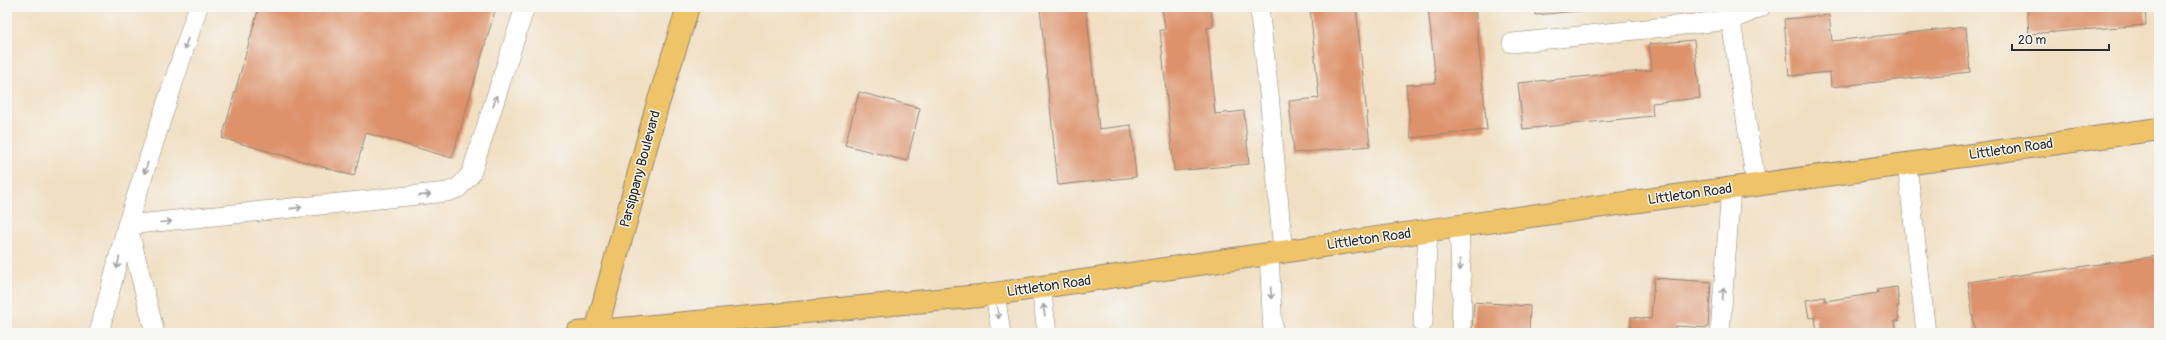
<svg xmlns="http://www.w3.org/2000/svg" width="2166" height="340" viewBox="0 0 2166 340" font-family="Pangolin,sans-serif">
<rect width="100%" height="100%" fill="#f6f6f2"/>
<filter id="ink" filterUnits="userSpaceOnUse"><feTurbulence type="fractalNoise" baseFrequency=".025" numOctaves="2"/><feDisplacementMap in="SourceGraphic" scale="8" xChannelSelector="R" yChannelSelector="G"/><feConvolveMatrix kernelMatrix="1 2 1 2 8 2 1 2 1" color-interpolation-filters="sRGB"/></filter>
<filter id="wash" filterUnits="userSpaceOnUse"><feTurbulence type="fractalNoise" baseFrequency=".012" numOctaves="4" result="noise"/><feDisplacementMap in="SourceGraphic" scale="16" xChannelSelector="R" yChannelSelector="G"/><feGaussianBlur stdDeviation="0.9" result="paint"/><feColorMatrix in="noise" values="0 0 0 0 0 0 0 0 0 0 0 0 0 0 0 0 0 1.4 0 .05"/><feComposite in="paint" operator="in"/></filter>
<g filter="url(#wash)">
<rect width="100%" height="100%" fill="#f1dfc2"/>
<g id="blocks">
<!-- building -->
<path fill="#dd926a" d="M259,7H496L452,158L366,133L354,176L222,138Z
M1040,7H1086L1099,129L1131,125L1136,177L1058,185Z
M1162,7H1211L1213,27L1207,28L1215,114L1244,111L1249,164L1174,171L1160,30H1165Z
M1310,7H1356L1370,146L1294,153L1289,101L1319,98Z
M1428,7H1475L1487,130L1411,138L1406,85L1436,83Z
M1535,7H1609L1610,8L1535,15Z
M2027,7H2145L2146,25L2029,34Z
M1829,15L1832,41L1966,27L1970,72L1831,87L1830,72L1789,76L1784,19Z
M1694,40L1700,98L1652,103L1653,116L1523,129L1518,83L1652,70L1649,44Z
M859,92L920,108L907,161L845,145Z
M2159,256V333H1975L1968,282Z
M1654,278L1711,282L1708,328L1676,326V333H1630L1631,317L1651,319Z
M1897,287L1899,306H1897L1899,321H1895L1897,333H1817L1815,317L1809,318L1806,300L1825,297V301L1878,293L1877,290Z
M1474,302L1530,306L1529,333H1472Z"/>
</g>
</g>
<g filter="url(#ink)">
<use href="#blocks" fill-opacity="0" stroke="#8e8576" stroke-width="1"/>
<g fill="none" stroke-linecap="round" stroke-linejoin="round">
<!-- lane casing -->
<g stroke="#8e8576" stroke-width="20">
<path id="lane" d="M1259,7L1269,94L1283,252
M1729,8L1756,184
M1512,43L1731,20L1761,7
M1907,164L1926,333
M127,225L447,192L458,188L471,174L525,7
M1459,226L1462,296L1461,333
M128,227L155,333
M1269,254L1273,333
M1041,287L1047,333
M995,294L1001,333
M1423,323L1428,231
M99,333L127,225L198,7
M1720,333L1731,189"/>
</g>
<!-- primary casing -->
<g stroke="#8e8576" stroke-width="24">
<path id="primary" d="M596,331L656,110L688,7
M577,333L980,296L1459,226L2159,129"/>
</g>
<!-- lane -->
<use href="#lane" stroke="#fff" stroke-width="19"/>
<!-- primary -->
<use href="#primary" stroke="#efc469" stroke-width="22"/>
</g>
<!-- one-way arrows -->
<defs><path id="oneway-shaft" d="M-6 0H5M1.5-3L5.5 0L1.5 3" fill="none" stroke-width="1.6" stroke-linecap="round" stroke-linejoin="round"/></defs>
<g stroke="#a0a0a0">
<use href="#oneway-shaft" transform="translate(186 44) rotate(108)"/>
<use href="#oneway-shaft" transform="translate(495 101) rotate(-72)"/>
<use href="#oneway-shaft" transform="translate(146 168) rotate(108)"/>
<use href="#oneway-shaft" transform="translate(425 195) rotate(-6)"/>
<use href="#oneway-shaft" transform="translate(296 208) rotate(-6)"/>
<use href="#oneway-shaft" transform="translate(166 222) rotate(-5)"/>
<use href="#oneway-shaft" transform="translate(118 263) rotate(104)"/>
<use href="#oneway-shaft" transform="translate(1460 265) rotate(87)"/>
<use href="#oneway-shaft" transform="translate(1271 293) rotate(87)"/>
<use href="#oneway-shaft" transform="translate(1723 294) rotate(-85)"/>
<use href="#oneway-shaft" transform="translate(1044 310) rotate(-97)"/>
<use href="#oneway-shaft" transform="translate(998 313) rotate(82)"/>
</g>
</g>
<g text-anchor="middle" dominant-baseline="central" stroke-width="3" stroke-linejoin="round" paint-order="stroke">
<!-- street labels -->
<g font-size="14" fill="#2b2b2b" stroke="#f6f6f2">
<text transform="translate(2011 149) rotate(-8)">Littleton Road</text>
<text transform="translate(640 169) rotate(-75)">Parsippany Boulevard</text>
<text transform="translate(1690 194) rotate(-8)">Littleton Road</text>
<text transform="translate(1369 239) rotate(-8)">Littleton Road</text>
<text transform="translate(1049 286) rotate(-8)">Littleton Road</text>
</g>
</g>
<!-- margin -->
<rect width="2166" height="340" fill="none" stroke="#f6f6f2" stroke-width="24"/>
<!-- scale -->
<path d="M2012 44v6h97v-6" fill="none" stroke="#2b2b2b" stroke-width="2"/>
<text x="2018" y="44" font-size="12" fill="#2b2b2b" stroke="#f6f6f2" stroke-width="3" paint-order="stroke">20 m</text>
</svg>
